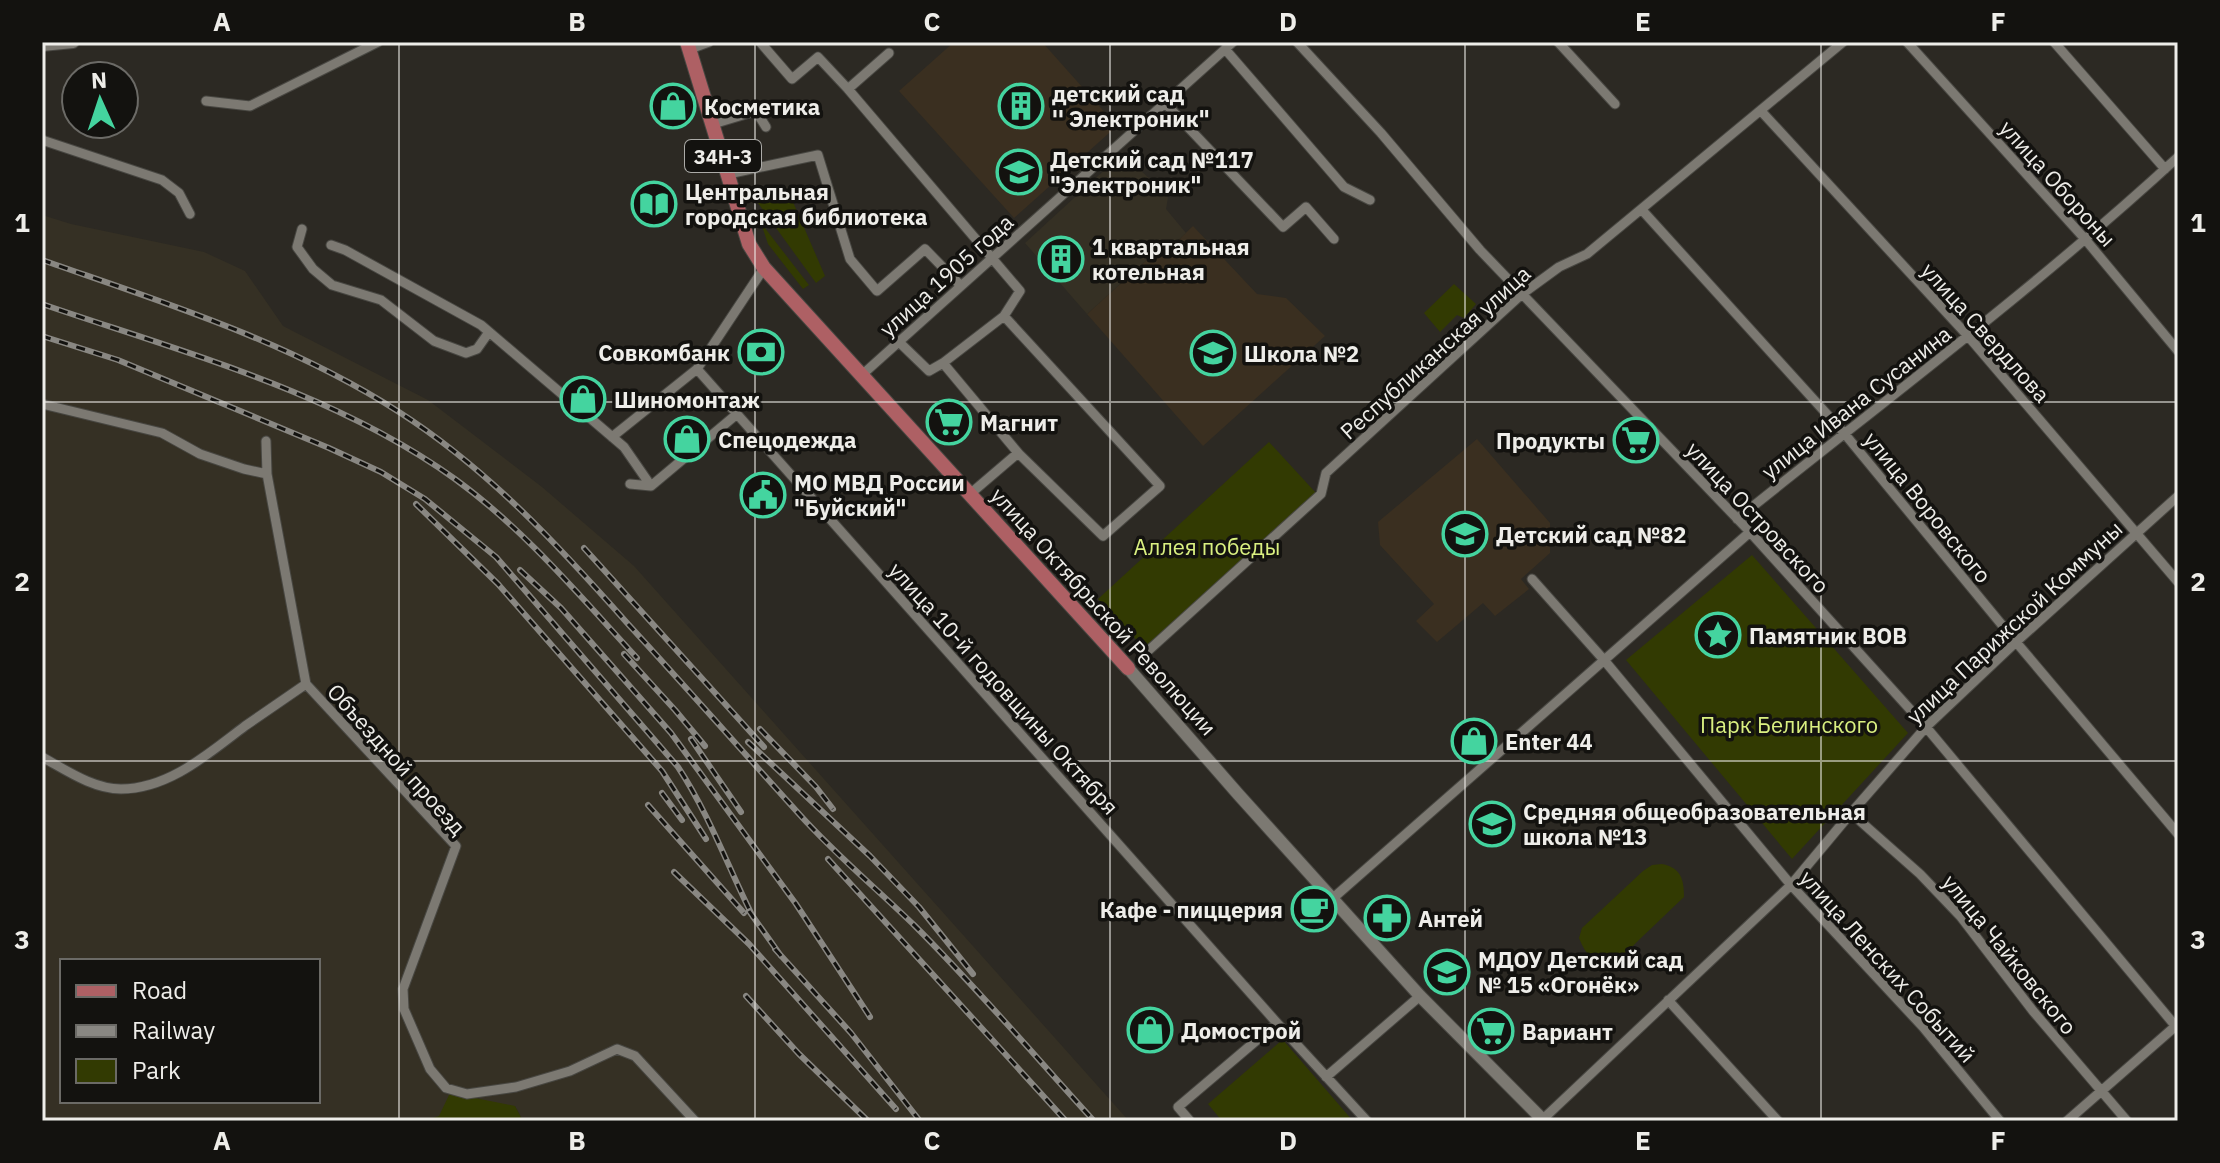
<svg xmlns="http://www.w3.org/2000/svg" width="2220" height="1163" viewBox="0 0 2220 1163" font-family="'IBM Plex Sans',sans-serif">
<rect width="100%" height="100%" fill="#2c2923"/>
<!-- commercial -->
<path fill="#3a2f20" d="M954,42H1042L1117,126L1014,218L899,91Z
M1193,226L1257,294L1286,298L1325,336L1203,446L1087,314L1151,256L1166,252Z
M1477,439L1550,523V553L1521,579L1529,589L1495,616L1483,603L1437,642L1416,621L1434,604L1380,545L1378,522Z"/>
<!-- built -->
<path fill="#353024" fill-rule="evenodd" d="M1123,153L1168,197L1166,209L1186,233L1166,252L1151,256L1087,314L1025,243Z
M42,215L71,224L204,252L245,271L283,326L428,400L542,487L634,566L1129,1121H523L515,1106L446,1121H42ZM62,961H318V1101H62Z"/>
<!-- green -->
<path fill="#323a02" d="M790,195L825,276L816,283L758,203Z
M761,223L809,285L803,289L768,244Z
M1454,284L1476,304L1464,318L1457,315L1440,332L1424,313Z
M1269,442L1316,493L1145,649L1098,599Z
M1752,555L1908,733L1792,859L1626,660Z
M1662,864C1681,868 1684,879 1684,897C1670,910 1657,923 1643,936C1620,959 1597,983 1579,938L1582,928L1643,871L1652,865Z
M1282,1040H1283L1353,1121H1222L1208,1104Z
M450,1093L515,1106L523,1121H424L439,1116Z"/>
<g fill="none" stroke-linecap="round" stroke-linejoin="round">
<!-- street casing -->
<g stroke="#484742" stroke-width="11">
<path id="street" d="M760,42L792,79L818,57L848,89L1020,291L1004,316L1160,486L1103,536L1018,453L970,494
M1297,42L1381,133L1480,250L1750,532L1926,727L2178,1029
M1558,42L1615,104
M1907,42L2085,239L2178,351
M2054,42L2165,169
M690,49L709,42
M1225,49L1344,187L1370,200
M848,89L889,53
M206,101L250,106L378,42
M1164,102L1283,227L1306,207L1334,239
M1761,111L1968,336L2178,582
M713,124L756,111L766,127
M42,140L162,180L179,193L190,214
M728,174L818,155L850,259L877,291L925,249L961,286
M1642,210L1844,433L2016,642L2178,834
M302,229L297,247L313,269L332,285L381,300L434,341L466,353L477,349L489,332
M331,245L345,250L481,325L624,447L651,486
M899,342L929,371L943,363L1019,454
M943,363L1004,316
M697,369L1277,1023L1367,1121
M863,374L1233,42
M42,404L162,433L200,454L244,469L267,474
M612,437L697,369L764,268
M266,441L267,474L306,684L456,846L403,989L404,1009L430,1069L446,1088L467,1094L516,1087L570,1071L617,1049L635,1056L695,1121
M630,484L651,486L737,414
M1737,519C1885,400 2038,286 2178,157
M1532,579L1604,660L1791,885L1923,1027L2000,1121
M1149,650L1321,494L1326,473L1522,294L1559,267L1587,254L1843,42
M42,757C66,770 93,789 121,789C169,789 209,753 245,726C265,712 286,698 306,684
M1851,813L1920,874L1961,917L2033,1011L2127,1121
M1332,899L1750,532
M1668,1000L1778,1121
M1326,1077L1420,996
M1542,1120L1791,885L1851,813L1926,727L2016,642L2178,496
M1190,1121L1178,1107L1277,1023
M2067,1121L2178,1024"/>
</g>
<!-- secondary casing -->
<g stroke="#484742" stroke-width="14">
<path id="secondary" d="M42,45L73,42
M1128,668L1238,794L1420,996L1544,1121"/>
</g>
<!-- primary casing -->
<g stroke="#484742" stroke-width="16">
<path id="primary" d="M687,42L749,244L764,268L1128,668"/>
</g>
<!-- street -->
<use href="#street" stroke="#7c7972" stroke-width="9"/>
<!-- secondary -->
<use href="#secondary" stroke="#7c7972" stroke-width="12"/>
<!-- primary -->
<use href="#primary" stroke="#ae6064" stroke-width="14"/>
<!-- rail casing -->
<g stroke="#898782" stroke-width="6">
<path id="rail" d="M42,260C165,303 288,341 399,412C488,469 559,546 628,624C686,687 743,752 800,815C836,855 877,889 915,926C977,988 1035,1056 1094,1121
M42,304C182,352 334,392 455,479C524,529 580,596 637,658
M42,336L118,360L329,448L381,472L425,499L496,557L678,767C709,814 728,867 753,917
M416,504L498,584L662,771L706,839
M584,548L764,747
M520,570L561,608L671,733L796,904L870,1017
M624,654L675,710L705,746
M760,729L816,787L833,809
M691,739L741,812
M748,742L870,856L919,907L973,974
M662,793L682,820
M648,805L744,913
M828,859L1066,1121
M674,872L749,944L896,1109
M749,911L781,956
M775,949L851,1033L920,1121
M746,996L799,1054L868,1121"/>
</g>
<!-- rail -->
<use href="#rail" stroke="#13120f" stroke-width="3" stroke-dasharray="9" stroke-linecap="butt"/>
</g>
<!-- grid -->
<path fill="none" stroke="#eeede9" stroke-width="2" stroke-opacity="0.55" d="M399,42V1121M755,42V1121M1110,42V1121M1465,42V1121M1821,42V1121M42,402H2178M42,761H2178"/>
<!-- icons -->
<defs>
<g id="shop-ring" transform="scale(2.3)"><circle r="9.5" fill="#13120f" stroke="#44d49f" stroke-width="1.5"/><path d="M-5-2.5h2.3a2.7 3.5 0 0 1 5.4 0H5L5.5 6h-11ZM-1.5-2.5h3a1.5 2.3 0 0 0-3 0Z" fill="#44d49f"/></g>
<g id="building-ring" transform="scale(2.3)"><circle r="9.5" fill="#13120f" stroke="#44d49f" stroke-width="1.5"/><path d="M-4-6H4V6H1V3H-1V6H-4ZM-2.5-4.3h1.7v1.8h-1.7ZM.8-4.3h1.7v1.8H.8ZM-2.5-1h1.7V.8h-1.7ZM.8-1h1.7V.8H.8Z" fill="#44d49f"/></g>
<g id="school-ring" transform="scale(2.3)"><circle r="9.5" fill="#13120f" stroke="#44d49f" stroke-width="1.5"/><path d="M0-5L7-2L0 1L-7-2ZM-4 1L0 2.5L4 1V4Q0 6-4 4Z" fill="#44d49f"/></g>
<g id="library-ring" transform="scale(2.3)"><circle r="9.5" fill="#13120f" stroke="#44d49f" stroke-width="1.5"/><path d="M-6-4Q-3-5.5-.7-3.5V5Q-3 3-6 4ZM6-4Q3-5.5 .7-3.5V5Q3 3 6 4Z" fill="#44d49f"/></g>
<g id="bank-ring" transform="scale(2.3)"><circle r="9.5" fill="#13120f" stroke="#44d49f" stroke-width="1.5"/><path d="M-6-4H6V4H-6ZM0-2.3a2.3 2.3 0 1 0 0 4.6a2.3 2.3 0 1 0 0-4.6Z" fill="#44d49f"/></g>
<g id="supermarket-ring" transform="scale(2.3)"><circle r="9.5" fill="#13120f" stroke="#44d49f" stroke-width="1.5"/><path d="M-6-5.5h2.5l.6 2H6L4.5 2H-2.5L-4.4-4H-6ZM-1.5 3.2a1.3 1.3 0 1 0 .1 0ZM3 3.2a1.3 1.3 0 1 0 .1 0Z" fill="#44d49f"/></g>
<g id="civic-ring" transform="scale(2.3)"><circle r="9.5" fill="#13120f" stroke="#44d49f" stroke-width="1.5"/><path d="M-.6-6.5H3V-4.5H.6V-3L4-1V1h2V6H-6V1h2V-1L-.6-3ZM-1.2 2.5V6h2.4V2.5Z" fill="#44d49f"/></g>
<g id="sight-ring" transform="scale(2.3)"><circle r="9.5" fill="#13120f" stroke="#44d49f" stroke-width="1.5"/><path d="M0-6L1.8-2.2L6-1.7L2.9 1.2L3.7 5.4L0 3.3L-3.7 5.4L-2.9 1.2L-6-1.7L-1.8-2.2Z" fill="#44d49f"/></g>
<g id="cafe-ring" transform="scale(2.3)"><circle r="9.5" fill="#13120f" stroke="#44d49f" stroke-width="1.5"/><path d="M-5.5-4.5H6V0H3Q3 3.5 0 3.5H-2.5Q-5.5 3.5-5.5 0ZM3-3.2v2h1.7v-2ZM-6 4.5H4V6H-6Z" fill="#44d49f"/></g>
<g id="pharmacy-ring" transform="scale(2.3)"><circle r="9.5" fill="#13120f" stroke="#44d49f" stroke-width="1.5"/><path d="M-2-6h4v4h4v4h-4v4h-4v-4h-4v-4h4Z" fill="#44d49f"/></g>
</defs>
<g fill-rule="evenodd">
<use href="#shop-ring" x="673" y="106"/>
<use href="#building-ring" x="1021" y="106"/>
<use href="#school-ring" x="1019" y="172"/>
<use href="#library-ring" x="654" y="204"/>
<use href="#building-ring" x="1061" y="259"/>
<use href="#bank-ring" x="761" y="352"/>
<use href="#school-ring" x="1213" y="353"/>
<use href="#shop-ring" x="583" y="399"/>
<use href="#supermarket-ring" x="949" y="422"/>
<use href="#shop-ring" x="687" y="439"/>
<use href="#supermarket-ring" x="1636" y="440"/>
<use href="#civic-ring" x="763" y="495"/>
<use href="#school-ring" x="1465" y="534"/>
<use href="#sight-ring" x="1718" y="635"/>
<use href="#shop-ring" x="1474" y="741"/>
<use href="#school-ring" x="1492" y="824"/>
<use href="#cafe-ring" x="1314" y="909"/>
<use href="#pharmacy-ring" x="1387" y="918"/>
<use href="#school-ring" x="1447" y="972"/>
<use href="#shop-ring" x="1150" y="1030"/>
<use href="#supermarket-ring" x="1491" y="1031"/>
</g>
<g text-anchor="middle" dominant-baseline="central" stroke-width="7" stroke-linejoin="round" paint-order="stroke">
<!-- shield labels -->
<rect fill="#13120f" stroke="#acaba8" stroke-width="2" x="685" y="140" width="76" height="32" rx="6"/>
<g font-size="20" font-weight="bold" fill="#eeede9">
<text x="723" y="156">34Н-3</text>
</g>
<!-- poi labels -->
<g font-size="22" font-weight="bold" fill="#eeede9" stroke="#13120f" text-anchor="start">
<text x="1052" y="93">детский сад<tspan x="1052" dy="25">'' Электроник"</tspan></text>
<text x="704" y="106">Косметика</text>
<text x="1050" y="159">Детский сад №117<tspan x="1050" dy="25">"Электроник"</tspan></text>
<text x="685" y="191">Центральная<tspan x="685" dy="25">городская библиотека</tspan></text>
<text x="1092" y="246">1 квартальная<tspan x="1092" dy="25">котельная</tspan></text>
<text x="730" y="352" text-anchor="end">Совкомбанк</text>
<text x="1244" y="353">Школа №2</text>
<text x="614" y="399">Шиномонтаж</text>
<text x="980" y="422">Магнит</text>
<text x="718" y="439">Спецодежда</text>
<text x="1605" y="440" text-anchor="end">Продукты</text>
<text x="794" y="482">МО МВД России<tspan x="794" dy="25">"Буйский"</tspan></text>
<text x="1496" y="534">Детский сад №82</text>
<text x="1749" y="635">Памятник ВОВ</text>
<text x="1505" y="741">Enter 44</text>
<text x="1523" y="811">Средняя общеобразовательная<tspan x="1523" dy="25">школа №13</tspan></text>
<text x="1283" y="909" text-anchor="end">Кафе - пиццерия</text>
<text x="1418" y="918">Антей</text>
<text x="1478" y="959">МДОУ Детский сад<tspan x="1478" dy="25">№ 15 «Огонёк»</tspan></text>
<text x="1181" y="1030">Домострой</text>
<text x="1522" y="1031">Вариант</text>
</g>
<!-- street labels -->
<g font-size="22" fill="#eeede9" stroke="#13120f">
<text transform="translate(2058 183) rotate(48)">улица Обороны</text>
<text transform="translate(946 275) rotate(-42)">улица 1905 года</text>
<text transform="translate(1986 332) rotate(48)">улица Свердлова</text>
<text transform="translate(1435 352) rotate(-42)">Республиканская улица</text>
<text transform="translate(1856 402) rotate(-38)">улица Ивана Сусанина</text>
<text transform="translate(1928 507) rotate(51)">улица Воровского</text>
<text transform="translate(1758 517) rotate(47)">улица Островского</text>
<text transform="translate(1104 611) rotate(48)">улица Октябрьской Революции</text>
<text transform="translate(2014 622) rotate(-43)">улица Парижской Коммуны</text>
<text transform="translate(1004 688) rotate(48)">улица 10-й годовщины Октября</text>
<text transform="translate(397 759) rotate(48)">Объездной проезд</text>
<text transform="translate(2010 954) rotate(51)">улица Чайковского</text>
<text transform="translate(1888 966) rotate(48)">улица Ленских Событий</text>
</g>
<!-- park labels -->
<g font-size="22" fill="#daf081" stroke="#13120f">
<text x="1207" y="546">Аллея победы</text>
<text x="1789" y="724">Парк Белинского</text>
</g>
</g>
<!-- border -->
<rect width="2220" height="1163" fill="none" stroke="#13120f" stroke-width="88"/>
<!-- legend -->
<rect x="60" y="959" width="260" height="144" fill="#13120f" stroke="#6b6a66" stroke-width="2"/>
<rect x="76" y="985" width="40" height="12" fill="#ae6064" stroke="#6b6a66" stroke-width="2"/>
<text x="132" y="999" font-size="24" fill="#eeede9">Road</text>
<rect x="76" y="1025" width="40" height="12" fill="#898782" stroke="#6b6a66" stroke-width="2"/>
<text x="132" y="1039" font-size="24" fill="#eeede9">Railway</text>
<rect x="76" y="1059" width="40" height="24" fill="#323a02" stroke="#6b6a66" stroke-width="2"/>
<text x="132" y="1079" font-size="24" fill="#eeede9">Park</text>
<!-- north arrow -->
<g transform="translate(100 100) rotate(357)"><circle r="38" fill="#13120f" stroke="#6b6a66" stroke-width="2"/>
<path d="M0-6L14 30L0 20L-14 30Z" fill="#44d49f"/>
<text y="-12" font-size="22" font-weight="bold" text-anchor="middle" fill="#eeede9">N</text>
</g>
<rect x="44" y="44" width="2132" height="1075" fill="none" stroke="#eeede9" stroke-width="3"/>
<g font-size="26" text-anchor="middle" font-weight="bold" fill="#eeede9">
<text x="222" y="31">A</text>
<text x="577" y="31">B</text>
<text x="932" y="31">C</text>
<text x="1288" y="31">D</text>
<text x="1643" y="31">E</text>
<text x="1998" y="31">F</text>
<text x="22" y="232">1</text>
<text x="2198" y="232">1</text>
<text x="22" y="591">2</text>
<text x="2198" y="591">2</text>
<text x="22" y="949">3</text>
<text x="2198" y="949">3</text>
<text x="222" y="1150">A</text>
<text x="577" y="1150">B</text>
<text x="932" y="1150">C</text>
<text x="1288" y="1150">D</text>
<text x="1643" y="1150">E</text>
<text x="1998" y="1150">F</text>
</g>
</svg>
